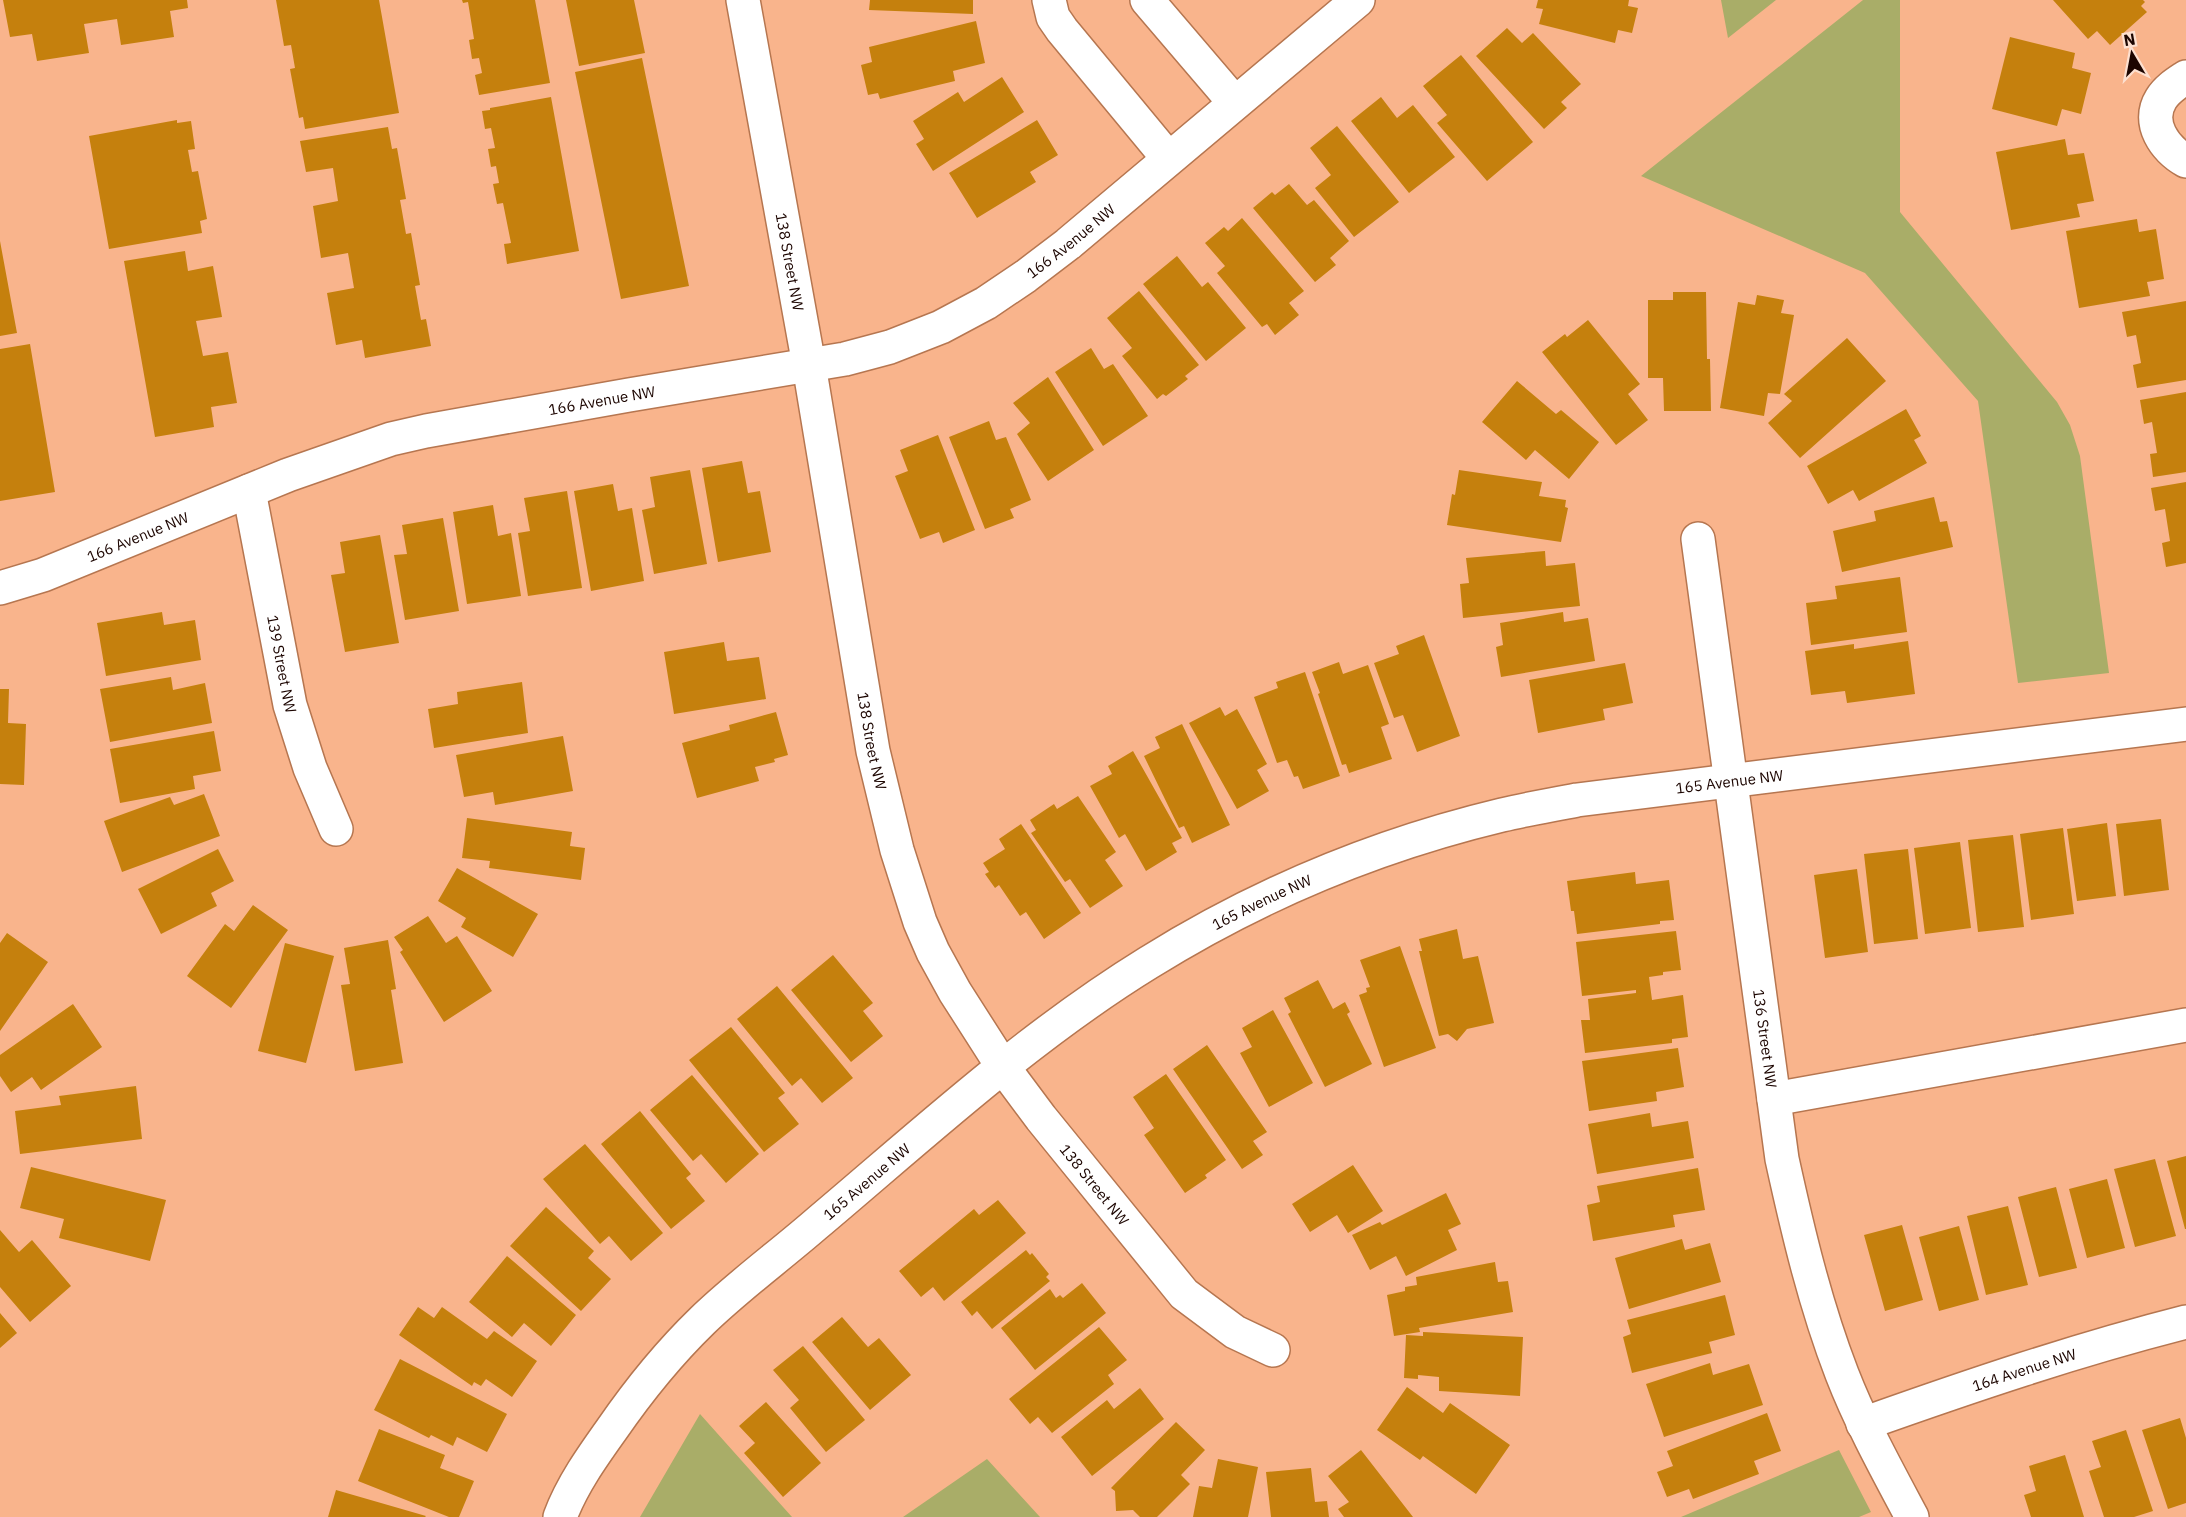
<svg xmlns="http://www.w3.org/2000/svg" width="2186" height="1517" viewBox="0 0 2186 1517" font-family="'IBM Plex Sans',sans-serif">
<rect width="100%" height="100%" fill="#f9b48c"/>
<!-- green -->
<path fill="#a9ad68" d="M1721,0H1776L1728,38Z
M1863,0H1900V212L2057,402L2070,425L2080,456L2109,673L2018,683L1978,401L1865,273L1641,176Z
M700,1414L792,1517H640Z
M1839,1450L1871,1512L1859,1517H1681Z
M987,1459L1040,1517H903Z"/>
<!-- building -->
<path fill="#c5800d" d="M3,0H187L188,8L170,11L174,37L121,45L117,19L84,24L89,53L37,61L32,34L10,37Z
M276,0H379L399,113L305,129L303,117L299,118L290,69L295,68L291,45L284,46Z
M462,0H535L550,83L479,95L475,75L482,73L479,58L472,59L469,40L474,39L468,2L463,3Z
M566,0H634L645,53L579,66Z
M870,0H973V14L869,10Z
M1538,0H1629L1628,6L1638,8L1632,33L1618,30L1615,43L1539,24L1543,9L1536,8Z
M2053,0H2143L2145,2L2141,6L2147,12L2110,45L2097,31L2088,39Z
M976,21L985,63L953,71L955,81L880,99L878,93L868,95L861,65L872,62L869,47Z
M1507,28L1522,43L1533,33L1581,84L1561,102L1567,108L1544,129L1476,56Z
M2010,37L2075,53L2072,68L2091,73L2081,114L2062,109L2057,126L1992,109Z
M1461,55L1533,142L1487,181L1437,123L1447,115L1423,86Z
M642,58L689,286L621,299L575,72Z
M1002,77L1024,112L933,171L916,144L924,139L913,121L958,92L964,102Z
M551,97L579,251L507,264L504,244L511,243L503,203L497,204L493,184L499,183L496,166L491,167L488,149L495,148L491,128L485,129L482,111L490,110V108Z
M1381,97L1397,118L1413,105L1455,157L1409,193L1351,121Z
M177,120V123L191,121L195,149L188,150L192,172L198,171L207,219L200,221L202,233L109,249L89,136Z
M1037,120L1058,155L1030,172L1036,182L977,218L949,173Z
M1337,126L1399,202L1354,237L1315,188L1331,175L1310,148Z
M388,127L392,149L397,148L406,199L400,200L406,234L411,233L420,285L415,286L421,320L426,319L431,346L365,358L362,340L336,345L327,293L354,288L348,253L321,258L313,206L338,201L333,168L306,172L300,141Z
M2065,139L2068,155L2084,153L2094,201L2077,204L2080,217L2011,230L1996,152Z
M1289,184L1307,205L1314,200L1349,241L1330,258L1336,265L1315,282L1253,208L1272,192L1275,195Z
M1242,218L1304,291L1289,303L1299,315L1275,335L1267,324L1262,327L1217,273L1225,266L1205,243L1224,227L1228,231Z
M2137,219L2139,232L2156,229L2164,279L2147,282L2150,296L2079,308L2066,231Z
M0,241L17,333L0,336Z
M185,251L188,271L213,266L222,317L196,321L203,356L228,352L237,403L211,407L214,427L155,437L124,261Z
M1177,256L1202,287L1208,282L1246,328L1206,361L1143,284Z
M1139,291L1199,365L1185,376L1188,379L1166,396L1163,394L1157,399L1122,356L1132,348L1107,318Z
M1673,292H1706L1707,359H1710L1711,411H1664L1663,378H1648V300H1673Z
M1757,295L1784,300L1781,313L1794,315L1780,394L1768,393L1764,416L1720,408L1738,302L1755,305Z
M2186,301V380L2137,388L2133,365L2141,363L2136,335L2127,337L2122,312Z
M1588,320L1640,384L1628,394L1648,420L1616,445L1542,352L1565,334L1567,337Z
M1847,338L1886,381L1800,458L1768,423L1792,401L1784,394Z
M30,344L55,492L0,501V349Z
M1091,348L1104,369L1113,364L1148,416L1103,446L1055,372Z
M1048,377L1094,450L1048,481L1017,434L1030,423L1013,403Z
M1517,381L1556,414L1561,410L1599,442L1569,479L1535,450L1526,460L1482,422Z
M2186,392V472L2153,477L2150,454L2157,453L2152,422L2144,424L2140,400Z
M1906,409L1921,436L1914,440L1927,463L1859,501L1853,490L1828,504L1807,466Z
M989,421L996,440L1006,437L1031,500L1010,509L1014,518L985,529L949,437Z
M938,435L975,530L943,543L939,532L920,539L895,476L908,471L900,450Z
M742,461L748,493L760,491L771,552L718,562L702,468Z
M690,470L707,564L654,574L642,510L655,507L650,477Z
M1459,470L1542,482L1539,496L1566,500L1565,507L1568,508L1561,542L1447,525L1452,494L1455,495Z
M2186,482V563L2166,567L2162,543L2170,541L2165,509L2155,511L2151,488Z
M613,484L618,511L632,508L644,581L591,591L574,491Z
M567,491L582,588L528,596L518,533L530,531L524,498Z
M1934,497L1940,522L1947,521L1953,547L1842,572L1833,531L1876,521L1874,511Z
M493,505L498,536L511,533L521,596L467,604L453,512Z
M443,518L459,611L405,620L394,555L407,554L402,525Z
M380,535L399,643L345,652L331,575L345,573L340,542Z
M1545,551L1546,566L1575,563L1580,606L1463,618L1460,584L1469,583L1466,558Z
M1900,577L1907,632L1811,645L1806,603L1837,599L1835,586Z
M162,612L164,625L195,620L201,660L106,676L97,623Z
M1563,612L1564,622L1588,618L1595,661L1501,677L1496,647L1503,645L1500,623Z
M1424,635L1460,736L1417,752L1403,715L1394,718L1374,663L1399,654L1396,646Z
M1908,641L1915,694L1847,703L1845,691L1811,695L1805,651L1854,644V649Z
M724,642L727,661L759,657L766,699L674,714L664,652Z
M1339,662L1343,674L1368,665L1389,724L1381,727L1392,759L1349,773L1346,764L1342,765L1318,694L1320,693L1312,672Z
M1625,663L1633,703L1603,709L1605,720L1538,733L1529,680Z
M1305,672L1340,776L1303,789L1298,776L1294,777L1287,760L1277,763L1254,697L1278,688L1276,682Z
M171,677L173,690L205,683L212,723L110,742L100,689Z
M522,682L528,733L434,748L428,709L458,704L457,692Z
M0,689H9L8,723L26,724L24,785L0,784Z
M1220,707L1225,716L1237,709L1267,764L1257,770L1269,791L1237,809L1189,723Z
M776,712L788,755L774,759L775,762L755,767L759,781L697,798L682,743L730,730L729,725Z
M1182,724L1230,825L1192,843L1184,826L1179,828L1144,756L1160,748L1155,737Z
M214,731L221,771L193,776L195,789L120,803L110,749Z
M563,736L573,791L495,805L493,792L464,797L456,755Z
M1133,751L1182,838L1172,843L1177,852L1146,871L1125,834L1119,838L1090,786L1112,774L1108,766Z
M204,794L220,836L122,872L104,821L170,797L174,805Z
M1078,796L1116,852L1105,860L1123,886L1090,908L1070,879L1065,882L1031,833L1036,830L1030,820L1054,804L1057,809Z
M467,818L572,832L570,846L585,848L581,880L489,868L490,861L462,858Z
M2161,819L2169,890L2124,896L2116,824Z
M2107,823L2116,896L2077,901L2067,829Z
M1021,824L1081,913L1044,939L1026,912L1020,916L999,885L995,888L985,874L989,872L983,863L1005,849L999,839Z
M2063,828L2074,914L2031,920L2020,834Z
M2013,835L2024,927L1978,932L1968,840Z
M1960,842L1971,928L1925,934L1914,848Z
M218,849L234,881L211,893L217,906L161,934L138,889Z
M1908,849L1918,939L1874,944L1864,854Z
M457,868L538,914L513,957L461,927L466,918L438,901Z
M1857,869L1868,952L1825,958L1814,875Z
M1635,872L1636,884L1669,880L1674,920L1660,921V924L1577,934L1574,911H1571L1567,881Z
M253,905L288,930L231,1008L187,976L225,924L234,931Z
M428,916L446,943L457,936L492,991L444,1022L400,952L403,950L394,937Z
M1457,929L1463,959L1478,956L1494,1023L1467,1029L1457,1041L1448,1034L1439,1036L1419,951H1422L1419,939Z
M1676,931L1681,970L1663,972V975L1649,977L1652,1000L1683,995L1688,1037L1672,1039V1043L1585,1053L1581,1020H1590L1588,999L1636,993V990L1582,996L1576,942Z
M7,933L48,962L0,1031V943Z
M388,940L396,989L391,990L403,1063L355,1071L341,985L350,984L344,948Z
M285,943L334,956L306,1063L258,1051Z
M1400,946L1436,1048L1384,1067L1359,995L1367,992L1366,988L1370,987L1360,960Z
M833,955L873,1003L863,1011L883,1036L851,1062L791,990Z
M1318,980L1333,1009L1345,1002L1350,1012L1347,1014L1372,1064L1325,1087L1288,1014L1291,1012L1284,998Z
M777,986L853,1078L822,1103L801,1078L792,1086L737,1019Z
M73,1004L102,1047L41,1090L32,1077L11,1092L0,1076V1055Z
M1273,1010L1313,1083L1269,1107L1240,1053L1252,1047L1242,1028Z
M731,1027L785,1093L778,1098L799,1124L764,1152L689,1060Z
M1207,1045L1267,1132L1253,1141L1263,1155L1242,1169L1173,1069Z
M1678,1048L1684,1087L1656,1092L1657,1101L1589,1111L1582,1061Z
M1166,1074L1226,1160L1205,1175L1207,1178L1185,1193L1144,1135L1154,1128L1133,1097Z
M692,1075L759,1154L726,1183L701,1154L693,1161L650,1110Z
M136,1086L142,1139L20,1154L15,1111L61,1105L59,1096Z
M640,1111L691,1174L686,1178L705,1201L671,1229L601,1144Z
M1650,1113L1652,1127L1688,1121L1694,1158L1597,1174L1588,1124Z
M585,1144L663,1233L631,1261L609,1236L600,1244L543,1179Z
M2186,1156V1229H2185L2167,1161Z
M2155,1159L2176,1236L2135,1247L2114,1169Z
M1353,1165L1383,1211L1348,1233L1337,1215L1310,1232L1292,1204Z
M31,1167L166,1200L150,1261L59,1238L64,1219L20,1208Z
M1698,1168L1705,1210L1673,1215L1675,1227L1593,1241L1587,1205L1600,1202L1597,1186Z
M2107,1179L2125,1248L2087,1258L2069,1189Z
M2056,1187L2077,1268L2039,1277L2018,1197Z
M1446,1193L1461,1224L1448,1230L1457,1250L1406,1276L1396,1256L1370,1270L1352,1235L1380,1222L1382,1225Z
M998,1200L1026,1233L944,1301L933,1287L921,1297L899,1271L974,1209L979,1215Z
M2008,1206L2028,1285L1986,1295L1967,1216Z
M546,1207L594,1251L588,1258L611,1279L581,1311L510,1246Z
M1902,1225L1923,1300L1885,1311L1864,1235Z
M1959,1226L1979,1300L1939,1311L1919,1237Z
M0,1230L19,1252L32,1240L71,1286L30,1322L0,1287Z
M1682,1239L1685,1250L1710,1243L1721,1282L1629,1309L1615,1258Z
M1026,1250L1030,1255L1032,1253L1049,1274L1046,1277L1050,1281L992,1329L977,1311L972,1316L961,1302Z
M507,1256L576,1315L551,1346L524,1323L512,1337L469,1302Z
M1495,1262L1498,1282L1508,1281L1513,1312L1419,1328L1420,1332L1394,1336L1387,1295L1405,1291V1287L1417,1285L1416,1277Z
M1082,1283L1106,1313L1035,1370L1001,1328L1050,1289L1056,1298L1060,1295L1063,1298Z
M1725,1295L1735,1335L1709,1342L1712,1353L1632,1373L1623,1337L1631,1334L1627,1320Z
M418,1307L434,1318L442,1307L487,1339L494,1331L537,1361L512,1397L486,1379L481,1386L474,1382L472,1386L399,1335Z
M0,1313L17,1333L0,1348Z
M842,1317L868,1347L879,1338L911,1375L870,1410L812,1342Z
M1099,1327L1127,1360L1108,1375L1114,1384L1052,1433L1038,1417L1030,1424L1009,1399Z
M1423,1332L1523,1337L1520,1396L1439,1391V1377L1418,1375V1379L1404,1378L1406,1335L1423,1336Z
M803,1346L865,1420L826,1452L790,1408L799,1400L773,1370Z
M400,1359L507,1414L487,1452L457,1437L453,1446L431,1435L429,1438L374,1410Z
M1710,1363L1713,1375L1749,1364L1763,1405L1664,1437L1646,1384Z
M1407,1387L1443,1413L1450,1403L1510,1445L1476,1494L1423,1456L1420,1460L1377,1430Z
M1140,1388L1164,1419L1092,1476L1061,1437L1107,1400L1114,1409Z
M766,1402L821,1463L783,1497L744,1453L755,1443L739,1426Z
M1767,1413L1781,1451L1754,1461L1759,1474L1693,1499L1689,1489L1667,1497L1657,1472L1673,1466L1667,1451Z
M2180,1418L2186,1438V1503L2168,1509L2142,1430Z
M1176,1422L1205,1450L1181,1475L1190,1484L1157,1517H1140L1133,1510L1116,1511L1115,1491L1111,1488Z
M379,1429L445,1455L440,1468L474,1481L459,1517H449L358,1481Z
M2126,1430L2153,1511L2134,1517H2104L2089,1471L2101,1467L2092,1441Z
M1361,1450L1413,1517H1344L1338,1509L1349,1502L1328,1476Z
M2065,1455L2084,1517H2031L2024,1495L2036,1491L2029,1466Z
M1218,1459L1258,1467L1248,1517H1193L1199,1486L1212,1488Z
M1311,1468L1315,1502L1327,1501L1329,1517H1271L1266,1472Z
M336,1490L426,1516L425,1517H328Z"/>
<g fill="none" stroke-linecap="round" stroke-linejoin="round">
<!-- minor casing -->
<g stroke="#b67650" stroke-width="36">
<g id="minor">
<path id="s1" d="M743,0L809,365L873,751L897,850L920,922L933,952L955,992L1003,1067L1041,1118L1184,1294L1235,1332L1273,1350"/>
<path d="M1049,0L1053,17L1062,30L1168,158"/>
<path d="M1147,0L1235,103"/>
<path d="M2186,77C2177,83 2167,89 2161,99C2146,123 2165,149 2186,161"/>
<path id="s2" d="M249,491L290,705L310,768L336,829"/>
<path id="s3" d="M1698,539L1782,1159C1798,1232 1815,1304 1842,1374C1861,1423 1887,1470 1912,1517"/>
<path id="s4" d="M0,588L43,575L288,475L391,439L426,431L629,395L845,359L890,347L941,327L986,303L1026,276L1068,244L1358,0"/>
<path d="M1774,1099L2186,1025"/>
<path id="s5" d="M1863,1424C1970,1386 2076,1350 2186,1322"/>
<path id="s6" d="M560,1517C572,1485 592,1457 612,1429C639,1390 668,1354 702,1321C737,1287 778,1257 815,1225C923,1134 1028,1037 1148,963C1257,895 1377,845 1502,815C1527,809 1552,805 1577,800L2186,724"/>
</g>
</g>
<!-- minor -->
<use href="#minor" stroke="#fff" stroke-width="33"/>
</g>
<g text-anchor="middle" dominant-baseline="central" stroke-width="6" stroke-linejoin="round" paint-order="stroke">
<!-- street labels -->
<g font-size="15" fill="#1c0500" stroke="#fde0d0">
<text stroke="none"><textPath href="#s4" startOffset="1137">166 Avenue NW</textPath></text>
<text stroke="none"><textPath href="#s1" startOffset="266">138 Street NW</textPath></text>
<text stroke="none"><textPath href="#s4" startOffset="633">166 Avenue NW</textPath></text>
<text stroke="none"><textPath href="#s4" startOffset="147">166 Avenue NW</textPath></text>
<text stroke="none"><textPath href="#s2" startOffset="176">139 Street NW</textPath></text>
<text stroke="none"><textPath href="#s1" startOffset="752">138 Street NW</textPath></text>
<text stroke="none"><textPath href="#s6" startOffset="1431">165 Avenue NW</textPath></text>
<text stroke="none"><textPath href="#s6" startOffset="945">165 Avenue NW</textPath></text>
<text stroke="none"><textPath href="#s3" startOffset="504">136 Street NW</textPath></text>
<text stroke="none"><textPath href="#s6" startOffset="459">165 Avenue NW</textPath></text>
<text stroke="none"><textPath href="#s1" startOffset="1256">138 Street NW</textPath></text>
<text stroke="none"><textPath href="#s5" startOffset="170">164 Avenue NW</textPath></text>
</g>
</g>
<!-- north arrow -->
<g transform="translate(2132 54) rotate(350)" stroke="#fde0d0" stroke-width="4.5" paint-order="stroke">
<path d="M0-4.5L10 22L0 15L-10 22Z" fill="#1c0500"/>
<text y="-9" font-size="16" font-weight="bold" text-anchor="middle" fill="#1c0500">N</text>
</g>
</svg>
